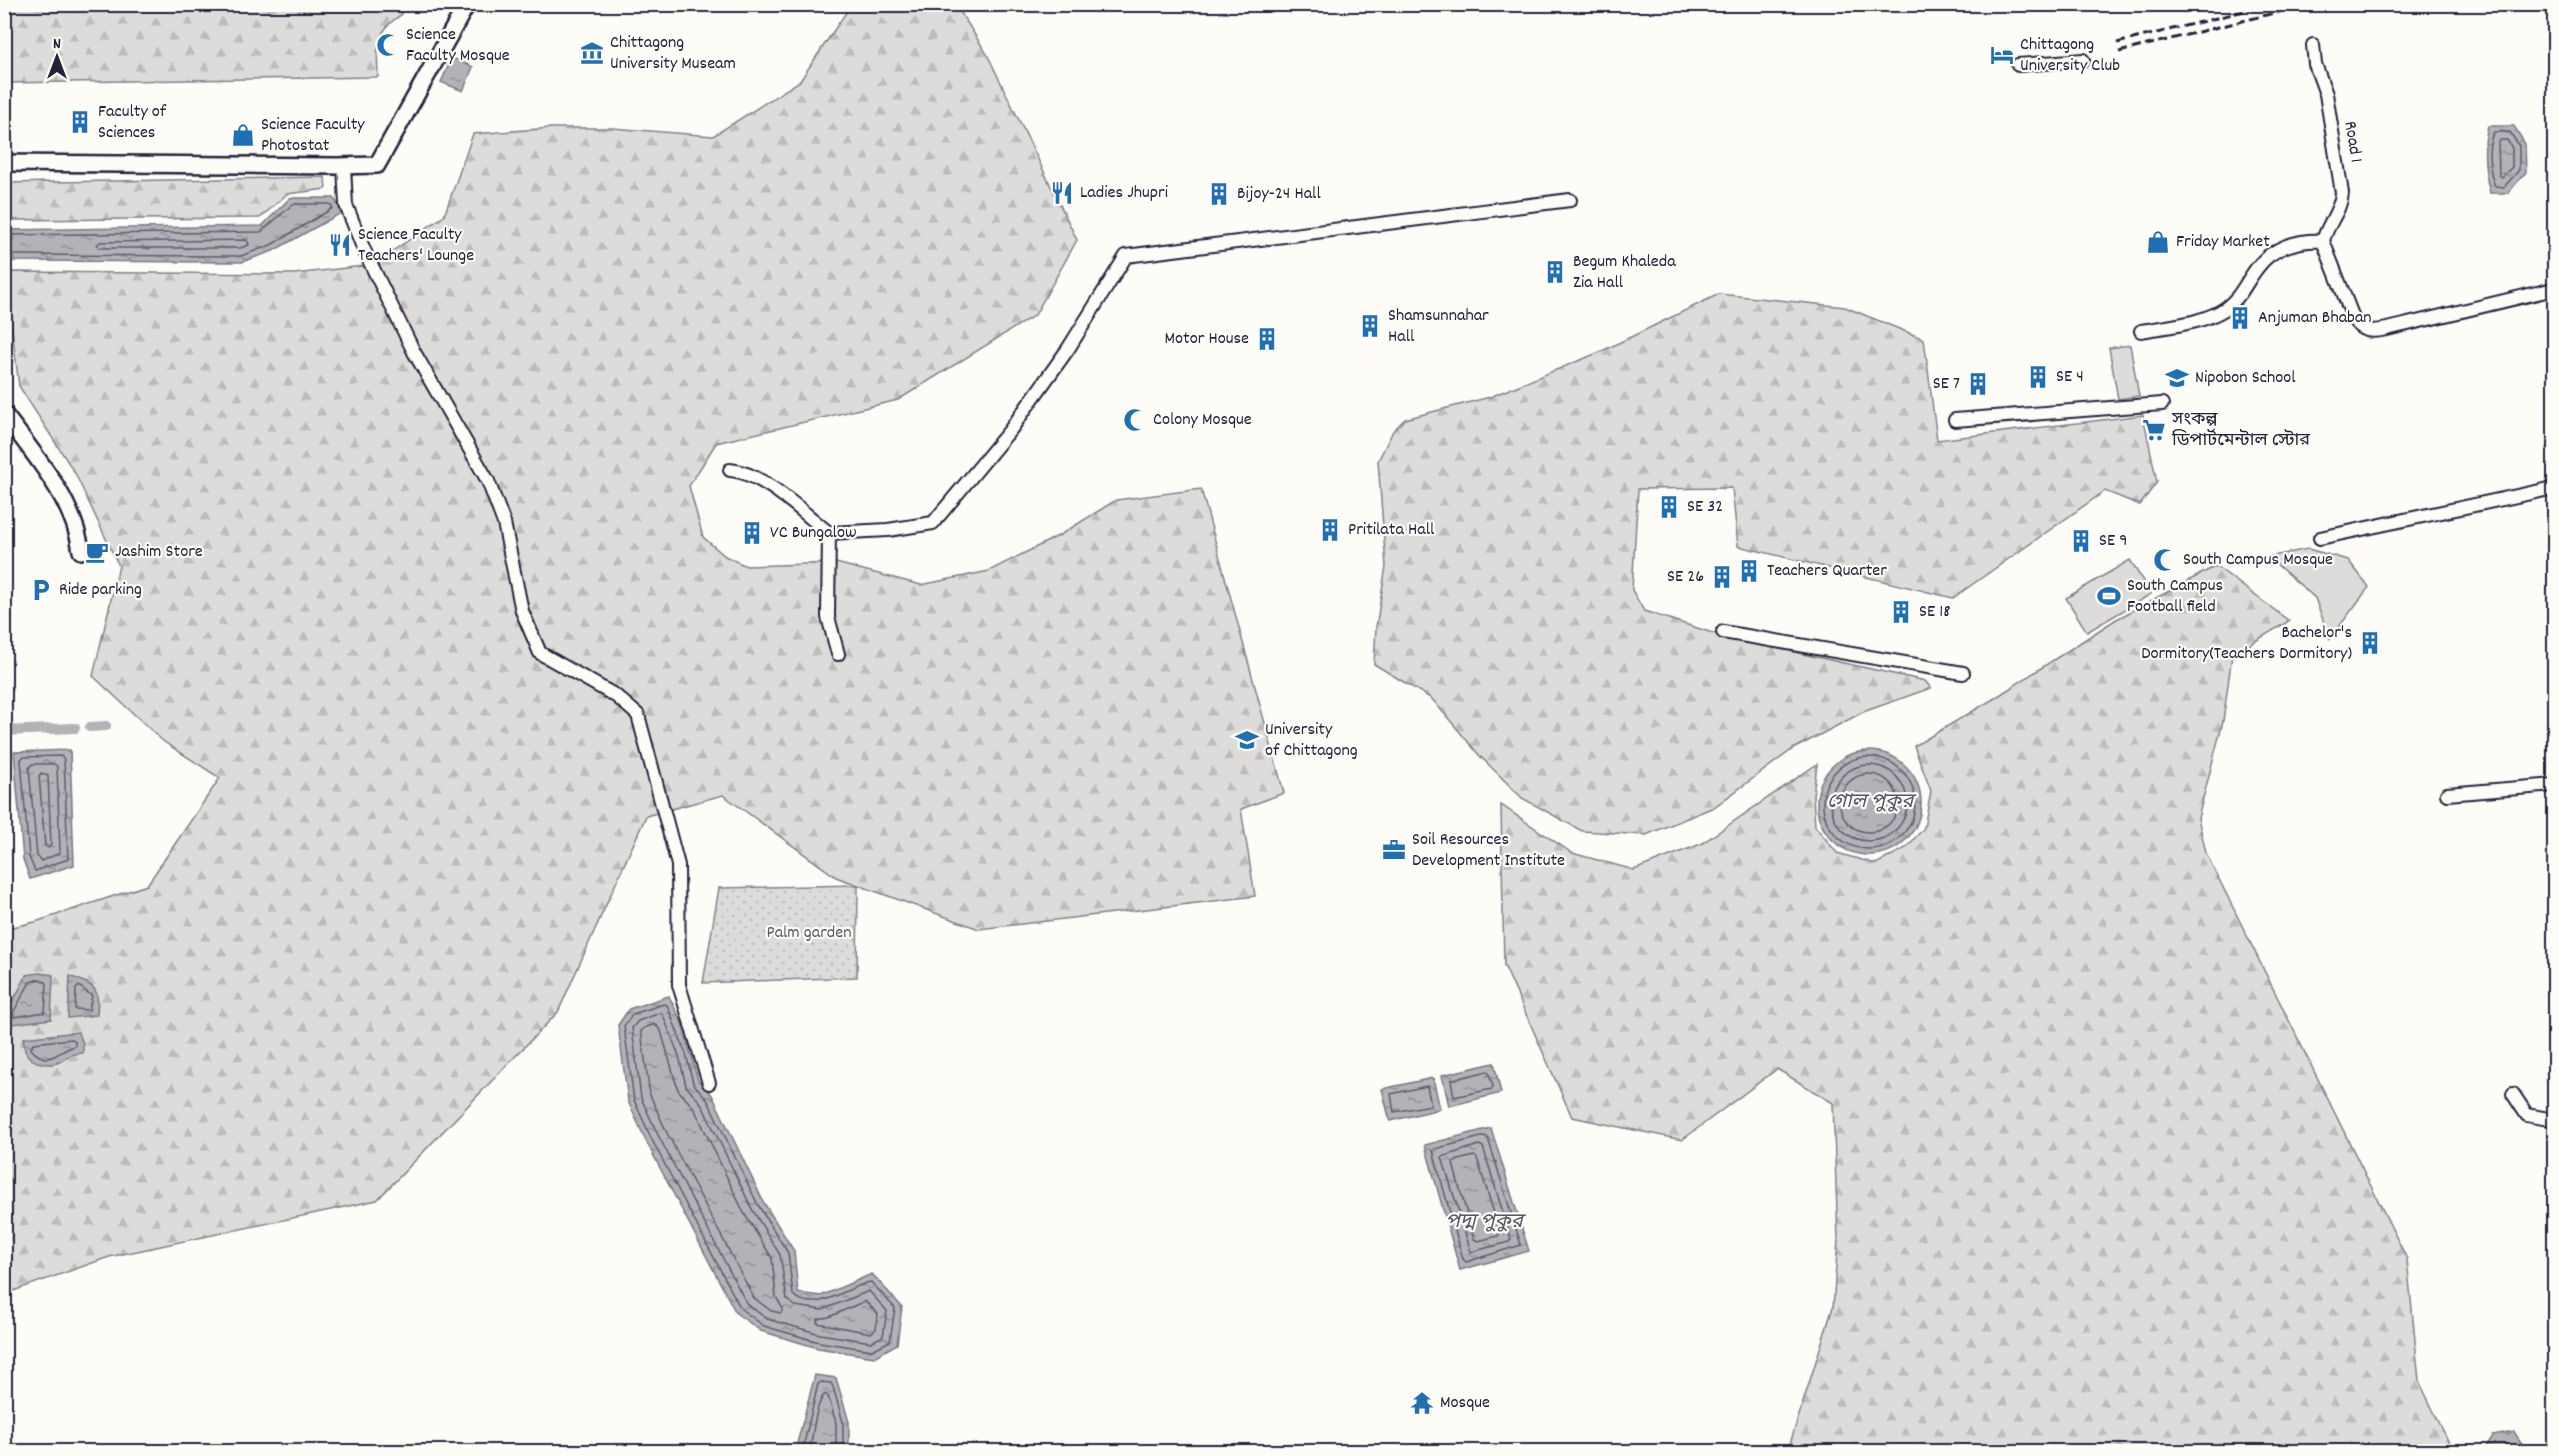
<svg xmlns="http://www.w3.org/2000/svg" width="2559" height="1456" viewBox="0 0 2559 1456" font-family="Dekko,'Noto Sans Bengali',sans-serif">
<defs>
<pattern id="forest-firs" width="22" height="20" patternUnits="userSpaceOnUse" patternTransform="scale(1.5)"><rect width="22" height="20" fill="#dddcdb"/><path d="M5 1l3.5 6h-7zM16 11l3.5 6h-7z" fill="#bdbcbd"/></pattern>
<pattern id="garden-dots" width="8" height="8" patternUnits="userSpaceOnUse" patternTransform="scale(1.5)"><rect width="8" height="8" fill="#dddcdb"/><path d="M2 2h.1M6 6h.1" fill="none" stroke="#bdbcbd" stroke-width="1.8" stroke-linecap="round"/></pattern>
<pattern id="water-ripples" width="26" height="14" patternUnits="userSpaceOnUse" patternTransform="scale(1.5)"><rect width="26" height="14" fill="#b2b2b7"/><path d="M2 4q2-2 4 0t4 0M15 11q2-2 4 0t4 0" fill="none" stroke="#909096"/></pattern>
</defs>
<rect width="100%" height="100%" fill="#fdfcf7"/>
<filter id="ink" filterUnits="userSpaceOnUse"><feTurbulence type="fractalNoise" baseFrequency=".0167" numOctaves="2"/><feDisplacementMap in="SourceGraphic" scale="12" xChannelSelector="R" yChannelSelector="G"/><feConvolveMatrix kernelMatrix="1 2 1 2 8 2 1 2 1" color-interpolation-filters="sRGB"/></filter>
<g filter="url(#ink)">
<!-- forest -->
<path fill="url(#forest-firs)" stroke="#807f8b" stroke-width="1.5" d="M398,5L402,14C374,32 377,48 378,77L5,83V5Z
M851,5H956L987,54L1077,240L1035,315L898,400L716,443L689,486L703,537L725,556L746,566L836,563L921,585L989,571L1060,535L1116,500L1201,489L1284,793L1241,809L1255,896L979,929L836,877L723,795L646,816L558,1012L377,1200L109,1257L5,1294L4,929L35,922L147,885L220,778L164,742L93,676L119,566L75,473L19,386L5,272L294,274L372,265L444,216L473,134L552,128H612L713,136L800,81Z
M325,177L326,189L287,194L260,218L5,220V183Z
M1719,294L1845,307L1924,339L1937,440L2143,415L2157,482L2140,505L2105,491L1953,598L1738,546L1732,488L1638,489L1632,590L1644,611L1722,636L1925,681L1931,688L1863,712L1793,749L1714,807L1646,835L1582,831L1522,798L1480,756L1432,699L1374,664L1376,627L1386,566L1378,461L1393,431L1405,419L1490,397L1600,352Z
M2216,566L2289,621L2232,655L2223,721L2198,818L2206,853L2407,1259L2419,1381L2453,1451H1794L1790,1444L1833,1307L1838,1240L1833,1103L1777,1069L1682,1140L1572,1117L1504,965L1501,805L1572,853L1634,870L1701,844L1817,764L1813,796L1815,826L1837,853L1876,864L1906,848L1924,828L1931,791L1914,746L1995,698L2115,620Z"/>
<!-- park -->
<path fill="#dddcdb" stroke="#807f8b" stroke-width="1.5" d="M2130,345L2139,396L2118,399L2109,348Z
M2308,549L2348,560L2369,587L2330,639L2315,598L2268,557Z
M2130,560L2151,594L2087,632L2066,598Z"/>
<!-- garden -->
<path fill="url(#garden-dots)" stroke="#807f8b" stroke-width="1.5" d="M858,885L857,977L703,983L719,888Z"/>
<!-- water -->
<path fill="url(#water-ripples)" stroke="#787885" stroke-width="1.5" d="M452,58L473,67L463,91L441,82Z
M2488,126H2514L2525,144L2526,172L2508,193H2490C2484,170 2482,149 2488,126Z
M290,198H334L343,212L273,251L242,262L5,261L4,230L262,226Z
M70,750L74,865L30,879L23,859L14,752Z
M1817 803a52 52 0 1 1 104 0a52 52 0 1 1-104 0Z
M39,973L53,975L51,1019L5,1025V1016L27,975Z
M70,976C97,987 99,987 97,1015L68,1018Z
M669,996L682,1023L698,1080L712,1095L764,1203L794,1251L798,1293L821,1296L872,1274L902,1307L897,1344L874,1357L818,1348L761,1331L736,1313L647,1143L628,1101L618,1025L629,1009Z
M78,1032L83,1043V1053C72,1053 69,1056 61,1061C50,1067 32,1064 26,1053C24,1049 24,1042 23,1038Z
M1494,1063L1501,1093L1449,1106L1442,1075Z
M1433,1078L1440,1109L1390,1121L1382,1089Z
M1491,1128L1529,1251L1460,1270L1425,1145Z
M815,1375L836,1378L849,1422V1451H795Z
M2514,1432L2527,1451H2487L2485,1448L2493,1436Z"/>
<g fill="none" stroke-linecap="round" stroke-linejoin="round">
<!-- shore -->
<path stroke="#5c5c6d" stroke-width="1.5" d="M2494,132H2510L2519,146V170L2504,187L2495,186C2489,172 2486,145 2494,132Z
M2500,140H2507L2512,148V167L2502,177L2499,175L2498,142Z
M4,235L261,232L293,204H330L333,208L271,245L241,256L4,255
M247,240L249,245L240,248H100L97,245L100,242Z
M61,756L64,759L68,859L35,871L29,857L21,760L23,757Z
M1823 803a46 46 0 1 1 92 0a46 46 0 1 1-92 0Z
M32,764H54L57,766L60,853L41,861L37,856L29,768Z
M1831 803a38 38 0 1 1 76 0a38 38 0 1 1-76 0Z
M41,773L48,776L51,845L48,848L45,846L39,776Z
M1840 803a29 29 0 1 1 58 0a29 29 0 1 1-58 0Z
M39,979L47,983L45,1012L14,1017L13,1013L30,982Z
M79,986L92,996L89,1010L75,1009L76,989Z
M664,1004L667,1005L686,1054L693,1083L707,1099L758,1205L788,1253L793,1295C817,1315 847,1286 871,1282L895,1308L890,1341L872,1350L819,1342L764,1326L741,1309L652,1140L634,1100L624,1026L633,1014Z
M660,1013L663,1015L679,1056L686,1086L701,1103L752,1209L780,1255L787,1299L795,1306L822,1310L869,1291L887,1311L883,1336L871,1342L820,1334L767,1319L747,1304L659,1137L641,1098L632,1028L638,1021Z
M655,1024L661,1031L678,1090L694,1108L744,1213L772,1258L776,1297L783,1309L781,1313L771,1311L754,1298L667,1133L650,1095L641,1031L644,1028Z
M72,1039L75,1041V1046C58,1050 49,1069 31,1049L33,1043Z
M1488,1071L1493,1086L1492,1089L1454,1097L1451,1080Z
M1427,1086L1431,1105L1394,1112L1391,1094Z
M1485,1136L1488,1138L1521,1245L1466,1262L1463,1259L1433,1151L1435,1149Z
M1479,1145L1483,1147L1511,1239L1509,1242L1471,1252L1442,1157Z
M1474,1156L1477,1158L1500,1233L1498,1236L1478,1241L1474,1239L1453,1164L1455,1161Z
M865,1301L878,1314L876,1329L871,1333L817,1323L818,1319L829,1317Z
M802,1452L818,1384L821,1382L831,1383L833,1387L843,1422V1452
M809,1452C814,1435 814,1406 825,1394L828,1396L836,1423V1452"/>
<!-- canal -->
<path stroke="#b2b2b7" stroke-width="10" d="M90,727L106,726
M4,731L75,728"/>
<!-- minor casing -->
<g stroke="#22223b" stroke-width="16">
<path id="minor" d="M2313,45L2315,64L2326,94L2342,193C2341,211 2327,224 2323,241
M2018,65L2083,60
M344,166L346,205L364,250L414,352L488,481L504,523L522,611L540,653L616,696L638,715L678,865L679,985L709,1083
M2323,241L2353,318C2361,333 2372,332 2387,329L2554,289
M2141,331C2168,326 2203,324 2226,308C2241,297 2246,282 2257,268C2272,247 2299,239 2323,241
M1955,420L2162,404
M730,470C764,473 802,512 829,533L888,530L933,523L1011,429L1068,349L1126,256L1570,200
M829,533L828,617L838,654
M2320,538L2554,488
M1723,632L1963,673
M2447,794L2554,785
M2513,1094L2527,1115L2554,1120"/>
</g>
<!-- tertiary casing -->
<g stroke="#22223b" stroke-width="20">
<path id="tertiary" d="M4,163L337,166L377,165L467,4
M4,414C33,453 75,501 81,551"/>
</g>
<!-- minor -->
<use href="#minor" stroke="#fdfcf7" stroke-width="12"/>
<!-- tertiary -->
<use href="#tertiary" stroke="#fdfcf7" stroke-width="15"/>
<!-- rail -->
<path stroke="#22223b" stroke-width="3" stroke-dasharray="9 4.5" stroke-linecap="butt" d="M2117,43L2272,4
M2119,52L2310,4"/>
</g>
</g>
<!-- icons -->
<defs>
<g id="mosque-bare" transform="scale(1.8)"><path d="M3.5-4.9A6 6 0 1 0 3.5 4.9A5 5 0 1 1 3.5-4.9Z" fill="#1f6fb2" stroke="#fdfcf7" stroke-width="2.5" paint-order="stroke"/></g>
<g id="museum-bare" transform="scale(1.8)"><path d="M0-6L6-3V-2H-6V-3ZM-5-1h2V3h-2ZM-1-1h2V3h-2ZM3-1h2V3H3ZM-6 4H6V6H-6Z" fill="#1f6fb2" stroke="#fdfcf7" stroke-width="2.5" paint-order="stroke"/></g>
<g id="hotel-bare" transform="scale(1.8)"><path d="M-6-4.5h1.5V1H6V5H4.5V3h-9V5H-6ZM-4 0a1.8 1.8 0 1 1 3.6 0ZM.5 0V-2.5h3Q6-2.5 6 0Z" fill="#1f6fb2" stroke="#fdfcf7" stroke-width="2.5" paint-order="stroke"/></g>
<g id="building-bare" transform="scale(1.8)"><path d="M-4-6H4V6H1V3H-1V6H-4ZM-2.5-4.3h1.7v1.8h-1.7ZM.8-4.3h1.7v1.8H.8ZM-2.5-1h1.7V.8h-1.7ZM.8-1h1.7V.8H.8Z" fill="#1f6fb2" stroke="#fdfcf7" stroke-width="2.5" paint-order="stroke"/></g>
<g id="shop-bare" transform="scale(1.8)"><path d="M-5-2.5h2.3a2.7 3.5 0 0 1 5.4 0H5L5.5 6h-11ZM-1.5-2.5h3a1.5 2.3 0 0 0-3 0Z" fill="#1f6fb2" stroke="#fdfcf7" stroke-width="2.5" paint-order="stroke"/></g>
<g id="restaurant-bare" transform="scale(1.8)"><path d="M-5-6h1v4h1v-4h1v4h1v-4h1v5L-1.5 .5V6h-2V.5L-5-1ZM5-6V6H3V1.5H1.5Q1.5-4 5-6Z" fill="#1f6fb2" stroke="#fdfcf7" stroke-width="2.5" paint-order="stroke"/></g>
<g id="school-bare" transform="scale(1.8)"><path d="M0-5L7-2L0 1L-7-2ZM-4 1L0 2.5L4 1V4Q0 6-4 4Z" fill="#1f6fb2" stroke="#fdfcf7" stroke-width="2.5" paint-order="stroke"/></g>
<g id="supermarket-bare" transform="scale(1.8)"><path d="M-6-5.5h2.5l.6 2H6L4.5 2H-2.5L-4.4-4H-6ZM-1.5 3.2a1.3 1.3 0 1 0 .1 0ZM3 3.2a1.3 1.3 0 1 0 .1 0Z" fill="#1f6fb2" stroke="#fdfcf7" stroke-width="2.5" paint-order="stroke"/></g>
<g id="cafe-bare" transform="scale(1.8)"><path d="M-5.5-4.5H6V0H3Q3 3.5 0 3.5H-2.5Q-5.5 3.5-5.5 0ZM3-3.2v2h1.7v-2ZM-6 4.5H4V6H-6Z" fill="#1f6fb2" stroke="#fdfcf7" stroke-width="2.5" paint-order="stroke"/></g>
<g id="parking-bare" transform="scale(1.8)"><path d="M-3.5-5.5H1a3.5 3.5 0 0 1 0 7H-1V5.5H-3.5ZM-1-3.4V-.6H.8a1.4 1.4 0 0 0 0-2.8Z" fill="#1f6fb2" stroke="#fdfcf7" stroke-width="2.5" paint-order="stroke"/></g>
<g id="stadium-bare" transform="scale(1.8)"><path d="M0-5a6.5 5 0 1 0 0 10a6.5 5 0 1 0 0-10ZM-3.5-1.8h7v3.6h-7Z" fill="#1f6fb2" stroke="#fdfcf7" stroke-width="2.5" paint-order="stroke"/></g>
<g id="university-bare" transform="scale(1.8)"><path d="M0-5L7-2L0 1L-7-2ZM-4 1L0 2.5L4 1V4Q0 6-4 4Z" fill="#1f6fb2" stroke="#fdfcf7" stroke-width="2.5" paint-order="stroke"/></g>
<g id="office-bare" transform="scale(1.8)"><path d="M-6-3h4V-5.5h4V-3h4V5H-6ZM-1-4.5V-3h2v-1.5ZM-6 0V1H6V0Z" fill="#1f6fb2" stroke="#fdfcf7" stroke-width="2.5" paint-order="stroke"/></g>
<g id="temple-bare" transform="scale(1.8)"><path d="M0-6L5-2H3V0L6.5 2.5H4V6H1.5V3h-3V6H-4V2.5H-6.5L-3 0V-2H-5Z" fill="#1f6fb2" stroke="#fdfcf7" stroke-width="2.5" paint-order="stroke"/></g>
</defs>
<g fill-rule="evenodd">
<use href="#mosque-bare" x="388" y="45"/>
<use href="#museum-bare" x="592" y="53"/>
<use href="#hotel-bare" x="2002" y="55"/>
<use href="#building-bare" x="80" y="122"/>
<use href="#shop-bare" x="243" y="135"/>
<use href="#restaurant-bare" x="1062" y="193"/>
<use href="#building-bare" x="1219" y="194"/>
<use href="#shop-bare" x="2158" y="242"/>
<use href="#restaurant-bare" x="340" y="245"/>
<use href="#building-bare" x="1555" y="272"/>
<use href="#building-bare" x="2240" y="318"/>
<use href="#building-bare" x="1370" y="326"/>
<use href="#building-bare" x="1267" y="339"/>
<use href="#building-bare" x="2038" y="377"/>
<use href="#school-bare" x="2177" y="378"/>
<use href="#building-bare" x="1978" y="384"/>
<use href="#mosque-bare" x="1135" y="420"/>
<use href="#supermarket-bare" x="2154" y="430"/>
<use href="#building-bare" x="1669" y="507"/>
<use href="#building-bare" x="1330" y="530"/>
<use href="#building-bare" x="752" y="533"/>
<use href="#building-bare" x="2081" y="541"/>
<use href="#cafe-bare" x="97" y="552"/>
<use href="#mosque-bare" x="2165" y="560"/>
<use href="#building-bare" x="1749" y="571"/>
<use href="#building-bare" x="1722" y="577"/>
<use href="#parking-bare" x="41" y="590"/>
<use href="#stadium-bare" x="2109" y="596"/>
<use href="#building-bare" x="1901" y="612"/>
<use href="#building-bare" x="2370" y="643"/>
<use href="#university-bare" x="1247" y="740"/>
<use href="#office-bare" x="1394" y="850"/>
<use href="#temple-bare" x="1422" y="1403"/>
</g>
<g text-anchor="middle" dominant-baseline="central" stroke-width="4.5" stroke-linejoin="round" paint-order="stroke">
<!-- poi labels -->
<g font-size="18" fill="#22223b" stroke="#fdfcf7" text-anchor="start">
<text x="406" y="35">Science<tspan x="406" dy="21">Faculty Mosque</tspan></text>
<text x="610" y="43">Chittagong<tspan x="610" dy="21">University Museam</tspan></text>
<text x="2020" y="45">Chittagong<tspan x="2020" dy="21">University Club</tspan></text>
<text x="98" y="112">Faculty of<tspan x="98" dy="21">Sciences</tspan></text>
<text x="261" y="125">Science Faculty<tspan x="261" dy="21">Photostat</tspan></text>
<text x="1080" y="193">Ladies Jhupri</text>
<text x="1237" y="194">Bijoy-24 Hall</text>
<text x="358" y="235">Science Faculty<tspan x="358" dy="21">Teachers' Lounge</tspan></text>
<text x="2176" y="242">Friday Market</text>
<text x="1573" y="262">Begum Khaleda<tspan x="1573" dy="21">Zia Hall</tspan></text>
<text x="1388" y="316">Shamsunnahar<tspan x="1388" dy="21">Hall</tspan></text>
<text x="2258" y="318">Anjuman Bhaban</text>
<text x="1249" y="339" text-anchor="end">Motor House</text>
<text x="2056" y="377">SE 4</text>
<text x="2195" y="378">Nipobon School</text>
<text x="1960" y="384" text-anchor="end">SE 7</text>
<text x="1153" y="420">Colony Mosque</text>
<text x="2172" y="420">সংকল্প<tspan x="2172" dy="21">ডিপার্টমেন্টাল স্টোর</tspan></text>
<text x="1687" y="507">SE 32</text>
<text x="1348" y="530">Pritilata Hall</text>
<text x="770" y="533">VC Bungalow</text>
<text x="2099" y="541">SE 9</text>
<text x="115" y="552">Jashim Store</text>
<text x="2183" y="560">South Campus Mosque</text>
<text x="1767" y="571">Teachers Quarter</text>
<text x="1704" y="577" text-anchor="end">SE 26</text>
<text x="2127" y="586">South Campus<tspan x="2127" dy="21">Football field</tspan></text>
<text x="59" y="590">Ride parking</text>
<text x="1919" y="612">SE 18</text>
<text x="2352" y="633" text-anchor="end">Bachelor's<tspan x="2352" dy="21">Dormitory(Teachers Dormitory)</tspan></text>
<text x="1265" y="730">University<tspan x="1265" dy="21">of Chittagong</tspan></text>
<text x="1412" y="840">Soil Resources<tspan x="1412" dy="21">Development Institute</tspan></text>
<text x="1440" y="1403">Mosque</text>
</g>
<!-- street labels -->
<g font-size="18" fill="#22223b" stroke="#fdfcf7">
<text transform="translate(2352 142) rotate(81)">Road 1</text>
</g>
<!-- park labels -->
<g font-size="18" fill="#5a5a6b" stroke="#fdfcf7">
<text x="809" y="933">Palm garden</text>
</g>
<!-- water labels -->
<g font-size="20" font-style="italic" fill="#545466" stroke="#fdfcf7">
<text x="1870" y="803">গোল পুকুর</text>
<text x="1484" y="1223">পদ্ম পুকুর</text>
</g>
</g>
<!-- margin -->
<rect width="2559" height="1456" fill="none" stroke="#fdfcf7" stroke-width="24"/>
<rect x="12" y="12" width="2535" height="1432" fill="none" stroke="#22223b" stroke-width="2" filter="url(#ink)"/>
<!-- north arrow -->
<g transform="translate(57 57)" stroke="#fdfcf7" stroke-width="4.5" paint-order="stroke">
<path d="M0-4.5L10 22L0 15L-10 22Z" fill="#22223b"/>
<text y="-9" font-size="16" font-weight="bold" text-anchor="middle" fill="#22223b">N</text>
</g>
</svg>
